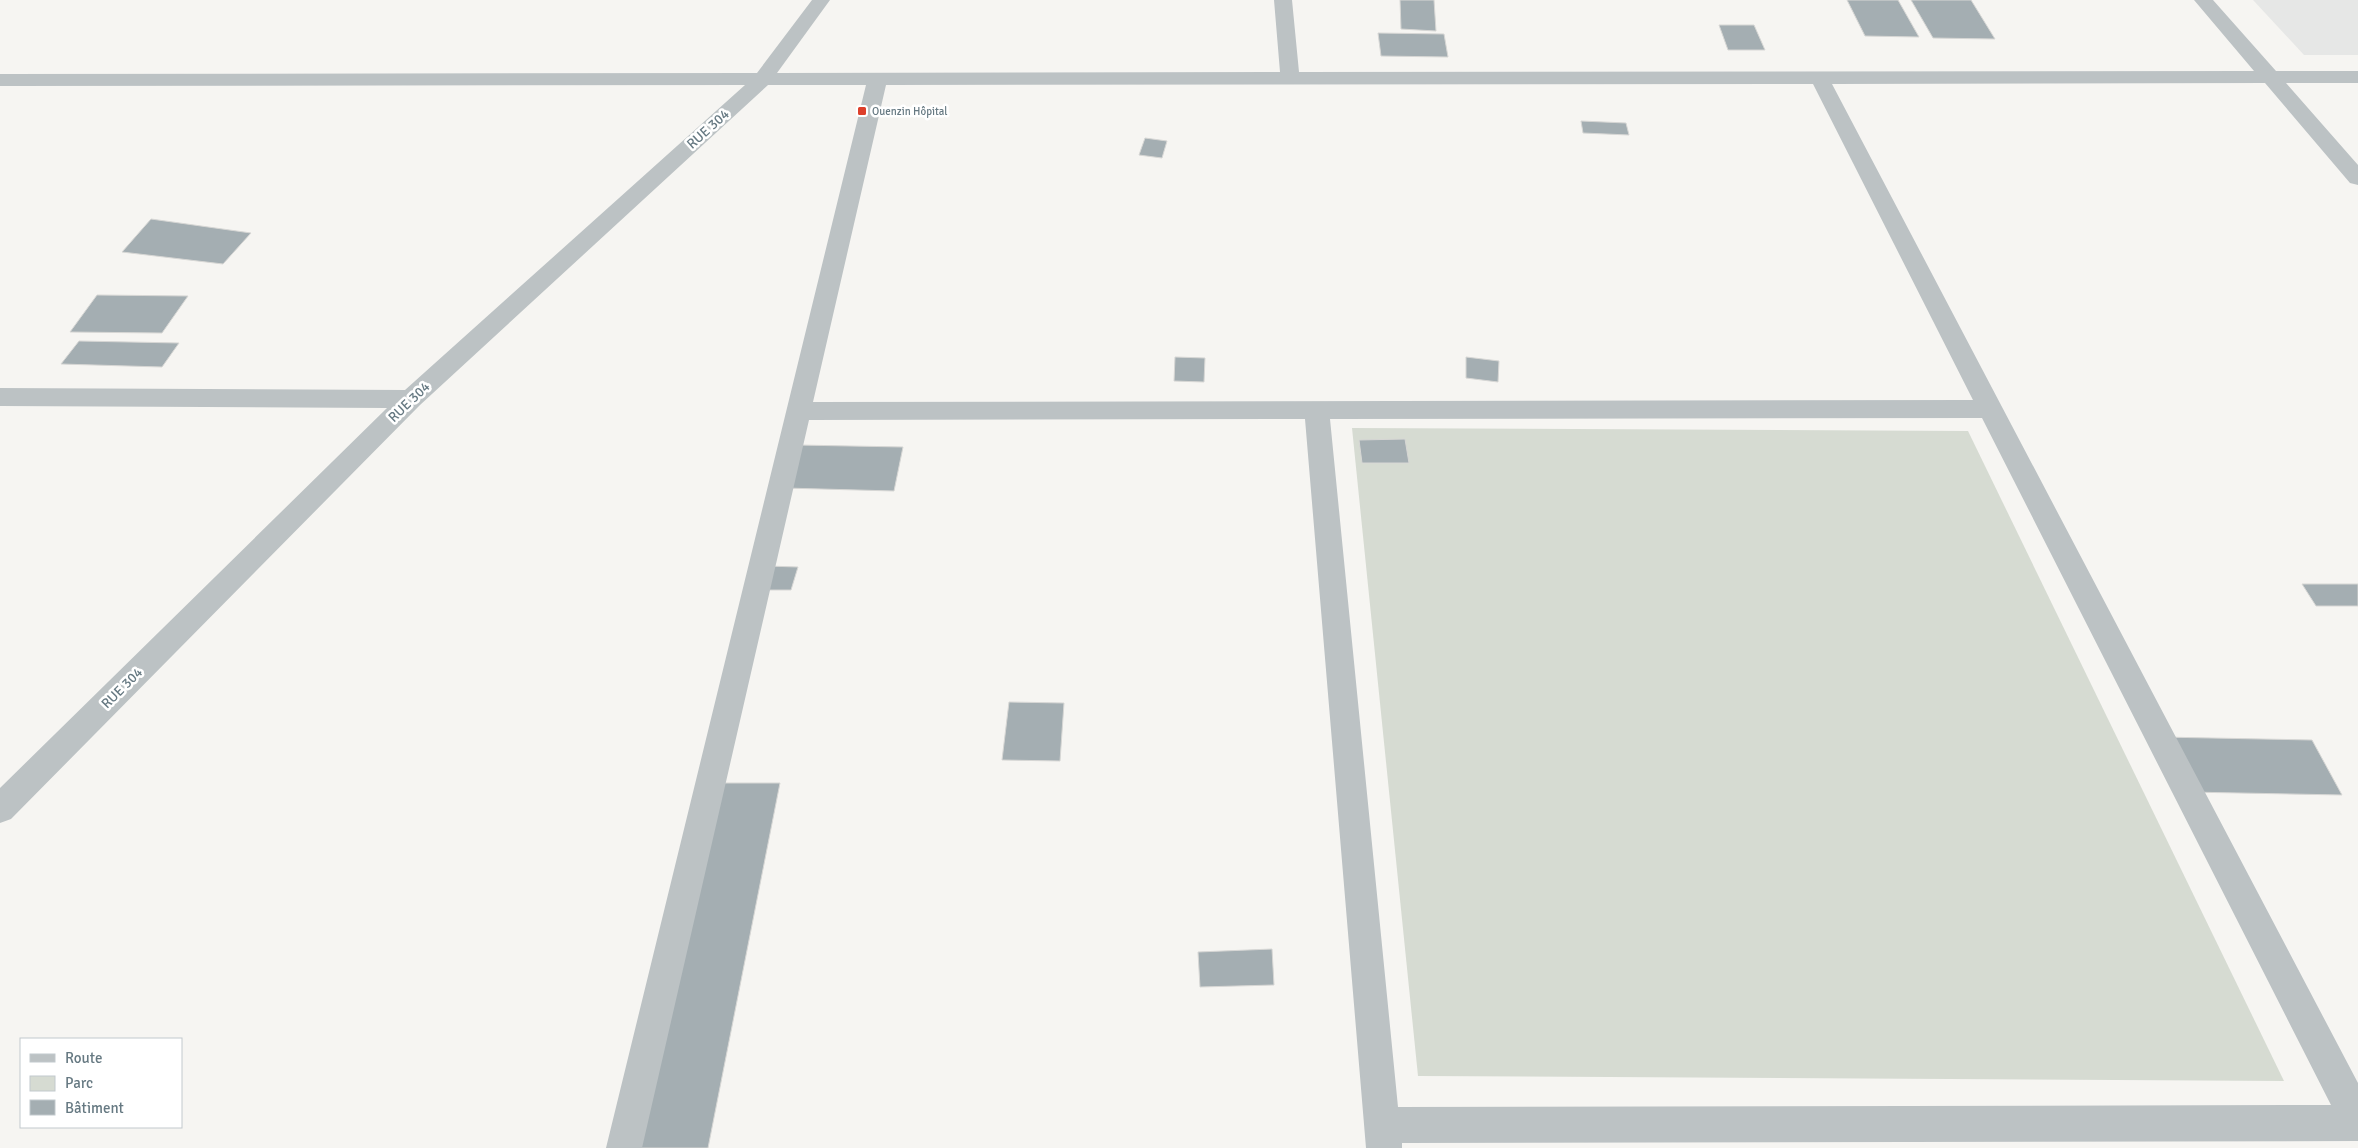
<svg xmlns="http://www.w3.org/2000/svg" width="2358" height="1148" viewBox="0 0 2358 1148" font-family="Signika,sans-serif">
<rect width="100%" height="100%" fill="#f6f5f2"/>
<!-- built -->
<path fill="#e6e7e6" d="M2253,0H2358V55H2304Z"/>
<!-- green -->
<path fill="#d6dbd2" d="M1352,428L1968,431L2284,1081L1418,1076Z"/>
<!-- building -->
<path fill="#a4aeb2" stroke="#d7d7d5" d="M1400,0H1434L1436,31L1401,29Z
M1847,0H1898L1919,37L1865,36Z
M1911,0H1971L1995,39L1933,38Z
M1719,25H1754L1765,50H1728Z
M1378,33L1444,34L1448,57L1381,56Z
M1581,121L1626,123L1629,135L1583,133Z
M1145,138L1167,141L1162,158L1139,155Z
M151,219L251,233L223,264L122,252Z
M97,295L188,296L162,333L70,332Z
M79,341L179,343L162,367L61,364Z
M1175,357L1205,358L1204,382L1174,381Z
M1466,357L1499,361L1498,382L1466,378Z
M1405,439L1409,463H1362L1359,440Z
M797,445L903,447L894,491L785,488Z
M766,566L798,567L791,590H759Z
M2302,584H2358V606H2316Z
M1009,702L1064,703L1060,761L1002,760Z
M2161,737L2312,740L2342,795L2188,792Z
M709,783H780L708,1148H623Z
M1272,949L1274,985L1200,987L1198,952Z"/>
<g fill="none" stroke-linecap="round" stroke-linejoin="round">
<!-- minor -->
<path fill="#bcc2c4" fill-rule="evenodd" d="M812,0H830L777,73L1280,72L1274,0H1292L1299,72L2254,71L2194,0H2213L2276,71H2358V83H2286L2358,165V185L2350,183L2265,83L1832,84L2358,1083V1141L1402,1143V1148H1366L1305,419L809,420L642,1148H606L866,85H768L420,405L11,819L0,823V788L387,408L0,406V388L405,390L745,85L0,86V74L757,73ZM1813,84L1973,400L813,402L886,85ZM1982,418L2331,1105L1398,1107L1330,419Z"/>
</g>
<!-- markers -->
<rect fill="#dd3f2b" stroke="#fff" stroke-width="2" x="857" y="106" width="10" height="10" rx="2.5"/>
<g text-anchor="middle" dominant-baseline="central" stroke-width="5" stroke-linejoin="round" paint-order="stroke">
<!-- far-poi labels -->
<g font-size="11" fill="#667982" stroke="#fff" text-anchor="start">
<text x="872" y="111">Ouenzin Hôpital</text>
</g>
<!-- street labels -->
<g font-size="14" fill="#667982" stroke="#fff">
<text transform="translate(708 129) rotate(-42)">RUE 304</text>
<text transform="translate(409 402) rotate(-44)">RUE 304</text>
<text transform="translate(122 688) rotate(-45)">RUE 304</text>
</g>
</g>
<!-- legend -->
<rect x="20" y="1038" width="162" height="90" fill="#ffffff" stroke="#c2c9cd"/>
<rect x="30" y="1054" width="25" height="8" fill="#bcc2c4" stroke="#c2c9cd"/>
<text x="65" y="1063" font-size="15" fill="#667982">Route</text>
<rect x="30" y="1076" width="25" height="15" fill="#d6dbd2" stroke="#c2c9cd"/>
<text x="65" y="1088" font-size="15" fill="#667982">Parc</text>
<rect x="30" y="1100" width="25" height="15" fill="#a4aeb2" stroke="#c2c9cd"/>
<text x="65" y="1113" font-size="15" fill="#667982">Bâtiment</text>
</svg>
